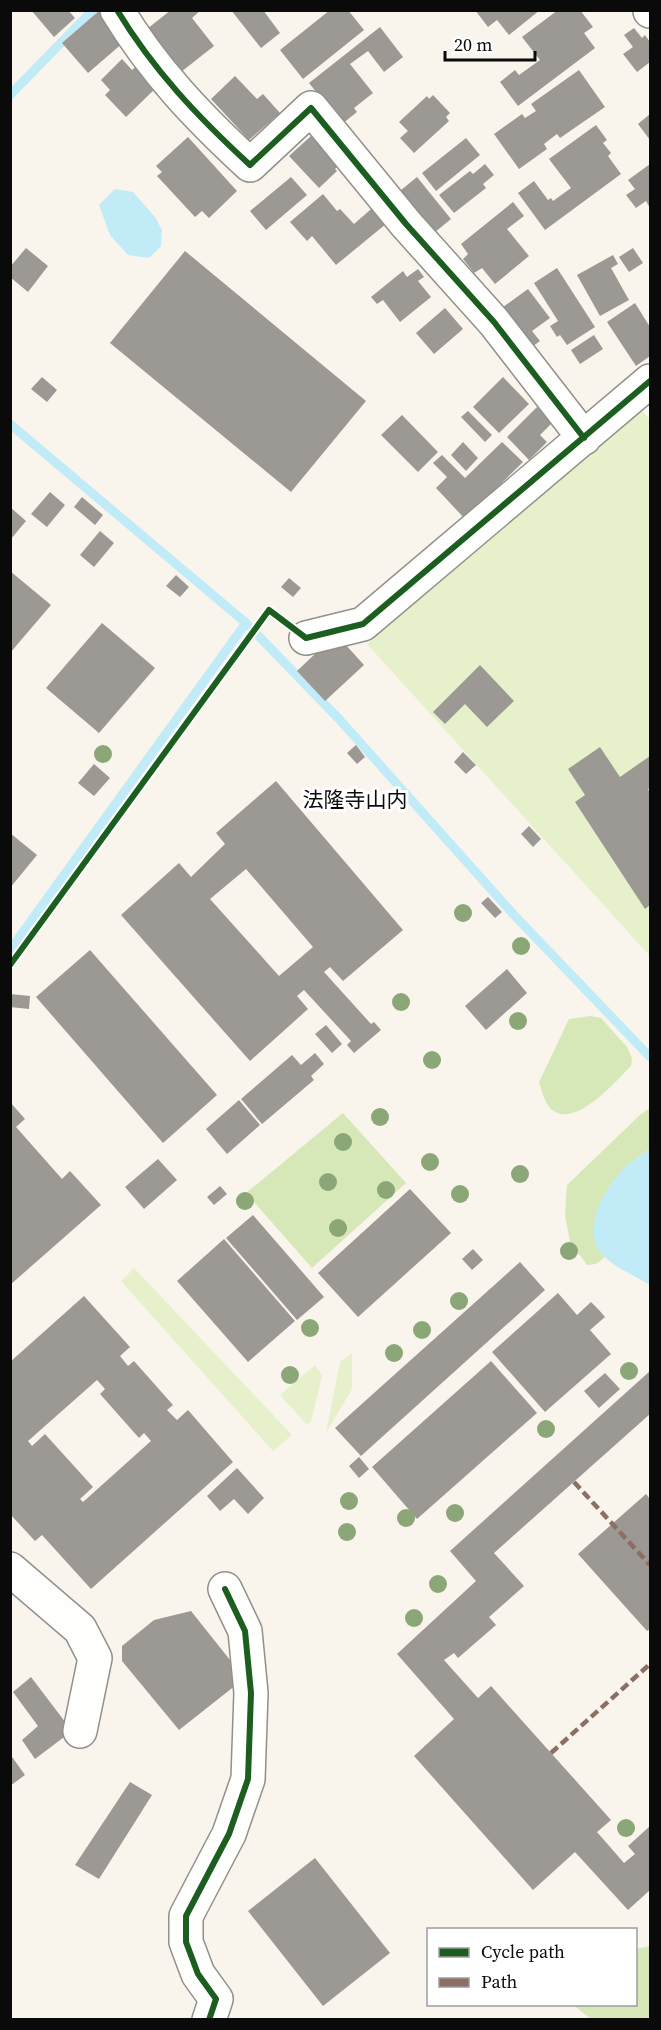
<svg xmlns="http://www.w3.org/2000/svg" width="661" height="2030" viewBox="0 0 661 2030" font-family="'Source Serif 4','Noto Sans JP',serif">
<rect width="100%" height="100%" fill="#f9f5ed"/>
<!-- green -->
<path fill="#e6f0ca" d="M640,408L650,420V956L367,644Z
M134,1268L292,1435L273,1451L121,1281Z
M352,1353V1389L326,1433L340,1362Z
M315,1365L322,1375L311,1422L307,1425L280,1395Z"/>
<!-- forest -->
<path fill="#d7e8b8" d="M590,1016L601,1018L627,1047L632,1058L631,1066C616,1081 573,1132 550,1108C544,1101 542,1091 539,1082L569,1019Z
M650,1108V1149L631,1162L599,1250L605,1257L596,1264L587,1265L570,1242L565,1215L567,1185L641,1114Z
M343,1113L406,1183L312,1268L246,1193Z
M650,1946V2019H591L573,2005L636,2004V1949Z"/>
<!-- water -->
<path fill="#c0ebf7" d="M115,189L133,192L155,217L162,230L161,246L149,258L128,255L110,235L99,205Z
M650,1149V1285C634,1275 612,1267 600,1252C580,1226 610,1179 631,1162C637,1157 644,1154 650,1149Z"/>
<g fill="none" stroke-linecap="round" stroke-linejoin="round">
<!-- stream -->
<path stroke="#c0ebf7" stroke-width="9" d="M10,95L93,10
M10,424L246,623L10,950
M246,623L339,719L514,915L650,1057"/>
</g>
<!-- building -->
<path fill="#9c9893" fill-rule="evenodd" d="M31,10H68L75,18L54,37Z
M100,10H106L124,42L88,73L62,43Z
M171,10H201L192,18L214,46L181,72L147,29Z
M231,10H263L280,33L261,48Z
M330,10H348L364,30L303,79L280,50Z
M475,10H540L509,35L497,20L488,27Z
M558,10H580L593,27L584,33L595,48L518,106L500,82L515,70L519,75L540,60L522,37Z
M380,27L403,57L384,72L368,51L350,64L373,93L354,108L357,112L342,124L309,83Z
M634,28L642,38L645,35L650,42V62L637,72L623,54L633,47L624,35Z
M122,59L132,70L140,63L160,84L126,117L105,95L110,90L101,80Z
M579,70L605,107L560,138L557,134L544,144L547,149L519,169L494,134L522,114L525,118L536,111L531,104Z
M235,76L257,99L263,94L280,113L249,140L211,99Z
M433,95L450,113L446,117L449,121L414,153L400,138L408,131L399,122L427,96L429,99Z
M650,114V140L638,124Z
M596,125L607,140L603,143L611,153L608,156L621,174L545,230L518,193L534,181L548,200L551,198L553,201L571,188L549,159Z
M312,135L340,165L335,169L337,171L319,188L289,156Z
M188,137L237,191L209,218L202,211L195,217L157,176L162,172L156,166Z
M466,138L480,155L436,191L422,173Z
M485,164L494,175L483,184L486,188L454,213L439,195L470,171L473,174Z
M650,164V208L646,201L636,208L626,195L635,189L628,180Z
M291,177L307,195L266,230L250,211Z
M417,177L451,219L429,237L395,195Z
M323,194L337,211L340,209L354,224L378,203L392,219L336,265L312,236L307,241L290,222Z
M513,202L524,216L507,229L529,256L495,284L482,268L474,273L463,259L468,254L461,244Z
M26,248L48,266L28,292L10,277V267Z
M633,248L643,263L629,272L619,257Z
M185,251L366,401L291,492L110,343Z
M613,255L618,264L611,268L629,300L600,316L577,275Z
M557,268L595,327L567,345L560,335L557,337L550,326L558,321L534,283Z
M418,269L424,277L418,281L431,297L400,322L383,300L377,304L371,297L403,271L407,277Z
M528,289L550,318L532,331L540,341L525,352L509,316L503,307Z
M635,303L650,327V356L636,366L607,322Z
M445,308L463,329L434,354L416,333Z
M594,335L603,349L580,364L571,350Z
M42,377L57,390L47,402L31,389Z
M503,377L529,404L499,433L473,407Z
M537,407L552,423L540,435L547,442L529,460L507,437Z
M468,411L492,435L485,442L461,417Z
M402,415L438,452L418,472L381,435Z
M463,442L478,458L466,471L451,455Z
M502,442L523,462L465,519L436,488L447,477L433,463L442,455L465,478Z
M50,492L65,505L47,527L31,514Z
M82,497L103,515L95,525L74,507Z
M10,507L26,521L10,540Z
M100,531L114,543L94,567L80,555Z
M10,571L51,605L10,653Z
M176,575L189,587L180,597L166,586Z
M289,578L301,588L293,597L281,587Z
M102,623L155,668L99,733L46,688Z
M336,634L364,665L325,701L297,671Z
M480,665L514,701L487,727L465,704L445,724L433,712Z
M356,745L365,757L357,764L347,753Z
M600,747L620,777L650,756V788L648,789L650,793V905L645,909L575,802L585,795L568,769Z
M463,752L476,765L466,774L454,762Z
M94,764L110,778L94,796L78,783Z
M276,781L403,930L343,981L330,967L324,972L371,1024L374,1022L381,1030L354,1053L347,1045L351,1041L304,990L297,996L308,1009L250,1061L121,915L179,863L191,877L225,844L216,833ZM246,869L313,947L279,976L210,899Z
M529,826L541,839L533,847L521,834Z
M10,833L37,855L10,888Z
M488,897L502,912L495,918L481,903Z
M90,950L217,1095L163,1143L36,997Z
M507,969L527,993L486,1030L465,1006Z
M10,994L30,996L29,1009L10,1007Z
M326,1025L342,1044L332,1053L315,1034Z
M315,1053L324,1064L311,1076L314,1080L262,1124L241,1099L292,1055L301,1065Z
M239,1100L260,1125L227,1154L206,1129Z
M10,1102L25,1119L16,1127L62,1179L70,1171L101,1205L10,1285Z
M158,1159L177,1180L144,1209L125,1187Z
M220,1186L227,1194L214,1205L207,1197Z
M410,1189L451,1233L358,1317L318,1273Z
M253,1215L324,1297L297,1320L226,1238Z
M224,1239L295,1321L248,1362L177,1281Z
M473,1249L483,1260L472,1270L462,1259Z
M520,1262L545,1290L361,1456L335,1428Z
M558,1293L577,1315L591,1302L599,1310L605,1317L590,1330L611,1354L545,1412L492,1352Z
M84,1296L130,1347L120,1356L128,1366L134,1361L173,1405L167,1410L177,1420L188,1410L233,1462L91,1589L42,1535L35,1541L10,1514V1362ZM97,1380L105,1389L100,1394L139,1438L144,1433L151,1441L83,1502L80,1499L93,1487L45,1434L32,1446L28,1441Z
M491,1361L537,1413L417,1519L372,1467Z
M650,1371V1414L494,1553L524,1586L489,1617L496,1625L458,1658L454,1653L444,1660L478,1698L491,1686L611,1820L597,1832L624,1863L635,1854L628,1846L650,1826V1890L628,1910L575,1852L533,1890L414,1756L454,1719L397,1654L476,1581L450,1551Z
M605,1373L620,1389L599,1408L584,1391Z
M359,1457L369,1469L359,1478L349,1466Z
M237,1468L264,1498L248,1514L234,1499L220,1511L207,1496Z
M646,1494L650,1499V1629L647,1631L578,1554Z
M191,1611L234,1665L236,1685L179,1730L122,1661V1646L154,1620Z
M31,1677L72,1731L35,1759L22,1740L38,1726L13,1692Z
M10,1754L25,1775L10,1786Z
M130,1782L152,1795L99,1879L75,1865Z
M315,1858L390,1953L323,2006L248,1911Z"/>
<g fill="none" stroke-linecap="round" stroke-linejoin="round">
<!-- minor casing -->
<g stroke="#92908c" stroke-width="36">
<path id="minor" d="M117,10C154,71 198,117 250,165L311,108L406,224L494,322L584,438
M650,10V11
M306,638L363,624L650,381
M10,1569L80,1629L95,1658L80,1731
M209,2020L216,1999L198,1974L186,1942V1916L229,1834L248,1779L251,1693L245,1631L225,1589"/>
</g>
<!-- minor -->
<use href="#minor" stroke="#fefefc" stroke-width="33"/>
<!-- quiet -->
<path stroke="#8d6e63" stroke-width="4.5" stroke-dasharray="9 4.5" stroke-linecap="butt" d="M574,1482L650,1565
M551,1753L650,1664"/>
<!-- cycleway casing -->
<g stroke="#fff" stroke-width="10">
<path id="cycleway" d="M117,10C154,71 198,117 250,165L311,108L406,224L494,322L584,438
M10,965L269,610L306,638L363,624L650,381
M209,2020L216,1999L198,1974L186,1942V1916L229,1834L248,1779L251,1693L245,1631L225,1589"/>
</g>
<!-- cycleway -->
<use href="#cycleway" stroke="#1b5e20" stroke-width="6"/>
</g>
<!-- trees -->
<g fill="#8ba677">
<circle cx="103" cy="754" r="9"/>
<circle cx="463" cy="913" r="9"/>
<circle cx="521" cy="946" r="9"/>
<circle cx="401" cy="1002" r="9"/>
<circle cx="518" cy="1021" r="9"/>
<circle cx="432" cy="1060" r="9"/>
<circle cx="380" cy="1117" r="9"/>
<circle cx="343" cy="1142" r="9"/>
<circle cx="430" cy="1162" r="9"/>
<circle cx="520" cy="1174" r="9"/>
<circle cx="328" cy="1182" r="9"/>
<circle cx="386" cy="1190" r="9"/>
<circle cx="460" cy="1194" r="9"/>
<circle cx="245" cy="1201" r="9"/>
<circle cx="338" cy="1228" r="9"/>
<circle cx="569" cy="1251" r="9"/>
<circle cx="459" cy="1301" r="9"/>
<circle cx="310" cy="1328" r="9"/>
<circle cx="422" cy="1330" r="9"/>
<circle cx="394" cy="1353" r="9"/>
<circle cx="629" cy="1371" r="9"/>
<circle cx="290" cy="1375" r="9"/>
<circle cx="546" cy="1429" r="9"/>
<circle cx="349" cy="1501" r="9"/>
<circle cx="455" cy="1513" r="9"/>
<circle cx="406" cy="1518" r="9"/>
<circle cx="347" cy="1532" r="9"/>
<circle cx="438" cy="1584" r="9"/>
<circle cx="414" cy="1618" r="9"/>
<circle cx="626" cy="1828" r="9"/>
</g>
<g text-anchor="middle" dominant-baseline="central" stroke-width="6" stroke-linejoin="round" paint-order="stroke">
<!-- neighbourhood labels -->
<g font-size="21" fill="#0a0a0a" stroke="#fff">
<text x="355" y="799">法隆寺山内</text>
</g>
</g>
<!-- border -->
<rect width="661" height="2030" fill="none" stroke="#0a0a0a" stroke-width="24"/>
<!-- legend -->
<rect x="427" y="1928" width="210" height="78" fill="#ffffff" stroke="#9d9d9d" stroke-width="1.5"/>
<rect x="439" y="1948" width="30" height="9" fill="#1b5e20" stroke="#9d9d9d" stroke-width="1.5"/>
<text x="481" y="1958" font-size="18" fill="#0a0a0a">Cycle path</text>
<rect x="439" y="1978" width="30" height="9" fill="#8d6e63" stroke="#9d9d9d" stroke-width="1.5"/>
<text x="481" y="1988" font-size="18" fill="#0a0a0a">Path</text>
<!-- scale -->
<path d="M445 51v9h90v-9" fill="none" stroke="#0a0a0a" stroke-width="3"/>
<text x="454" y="51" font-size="18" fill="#0a0a0a" stroke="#ffffff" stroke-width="4.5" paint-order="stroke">20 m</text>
</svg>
